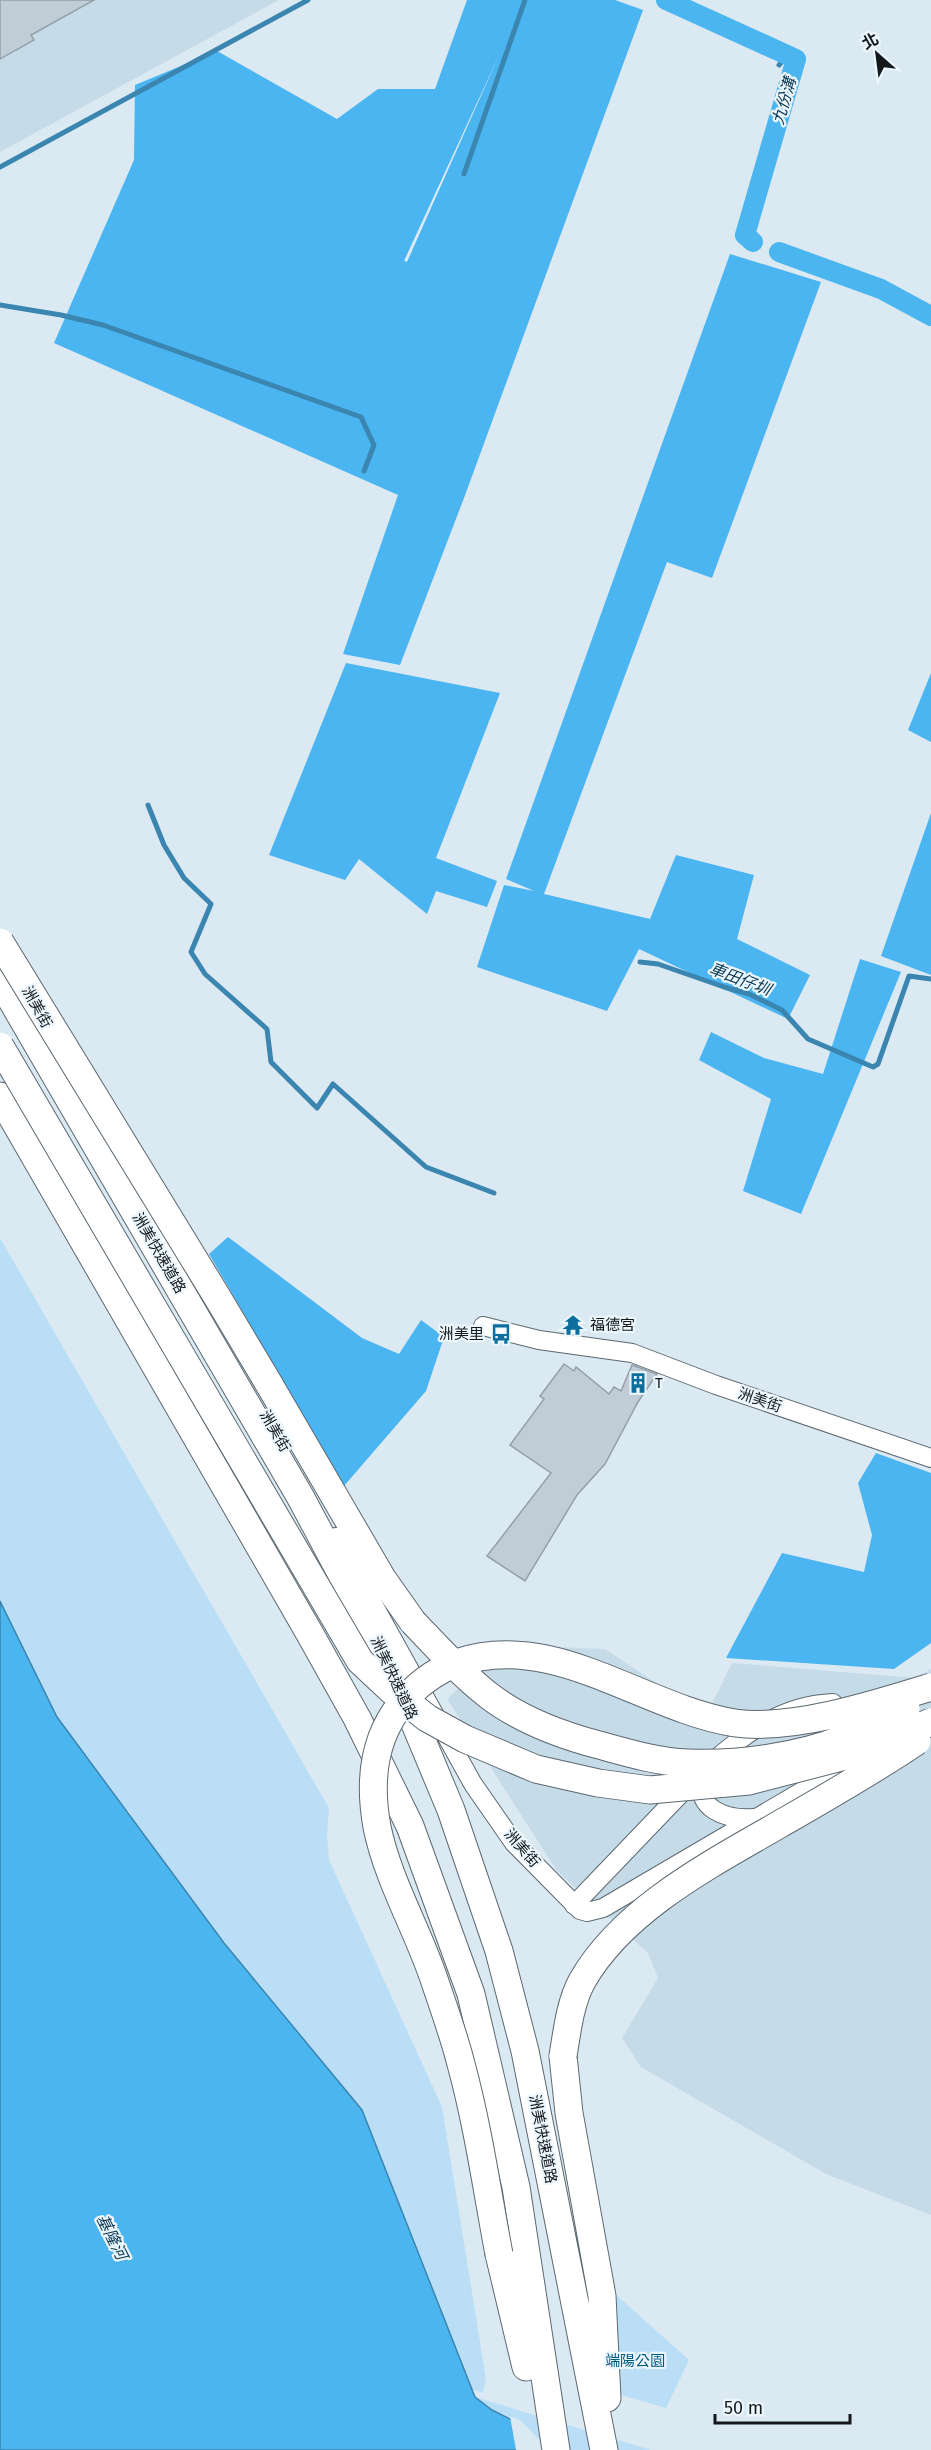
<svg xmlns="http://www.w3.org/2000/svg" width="931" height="2450" viewBox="0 0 931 2450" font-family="'Fira Sans','Noto Sans TC',sans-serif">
<rect width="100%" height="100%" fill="#dbe9f2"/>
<!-- built -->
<path fill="#c6dbe8" d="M0,0H279L0,152Z
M505,1645L605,1649L706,1716L732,1663L916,1678L931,1669V2215L826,2174L641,2067L622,2038L658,1978L648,1953L557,1871L447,1699Z"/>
<!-- green -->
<path fill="#b9def6" d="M0,1238L329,1808L327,1836L329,1860L442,2107L486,2379L483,2393L460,2385L193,1910L185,1889C161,1878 139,1836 129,1811L104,1810L0,1667Z
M614,2293L689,2360L666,2408L611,2392Z
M475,2397L651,2450H546L518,2423L492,2410Z"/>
<!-- forest -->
<path fill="#4ab5f0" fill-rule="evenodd" d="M467,0H615L643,10L464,498L400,665L343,654L398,495L54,343L134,160L135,85L217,51L337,119L378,89H435ZM500,53L407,262L405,261H404Z
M730,254L821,282L712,578L667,562L544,894L650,919L676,855L754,875L737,939L810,975L788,1019L639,949L607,1011L477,967L504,885L534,891L506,879Z
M346,663L500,693L436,858L497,881L487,907L436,891L427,914L359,859L345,880L269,855Z
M931,673V742L908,730Z
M931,813V975L881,956Z
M860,959L901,972L801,1214L743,1191L771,1099L699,1060L711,1032L764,1058L823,1074Z
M228,1237L362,1338L399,1354L421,1320L444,1337L426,1391L344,1486L209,1254Z
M876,1453L931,1473V1643L894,1669L726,1658L782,1553L864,1572L872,1535L858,1483Z"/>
<!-- water -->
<path fill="#4bb5f0" stroke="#3a86b0" stroke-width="1.5" d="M0,1601L57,1717L224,1943L362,2110L475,2397L492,2410L518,2423L546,2450H0Z"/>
<!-- pier -->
<path fill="#dbe9f2" d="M510,2416L520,2420L549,2450H516Z"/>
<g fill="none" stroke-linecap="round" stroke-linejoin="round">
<!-- stream -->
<path stroke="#3a86b0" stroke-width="5" d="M779,65L793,50
M0,167L308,0
M464,174L525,0
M0,305L61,315L103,325L361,417L374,445L364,471
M148,805L164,845L184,878L211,904L191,952L205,974L267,1029L271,1062L317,1108L333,1084L426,1167L494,1193
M640,962L658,964L724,987L749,994L782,1010L808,1039L873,1067L878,1064L909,976L931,979"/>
<!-- canal -->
<path stroke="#4bb5f0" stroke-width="20" d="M666,0L796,59L745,235L753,242
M779,252L881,289L931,316"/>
</g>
<!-- building -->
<path fill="#c0cdd6" stroke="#93a0a8" stroke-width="1.5" d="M0,0H94L31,35L34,40L0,59Z
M564,1364L574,1371L576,1367L609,1394L614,1387L621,1391L632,1365L657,1374L638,1402L605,1464L577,1495L525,1581L487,1556L551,1473L510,1445L544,1399L540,1396Z"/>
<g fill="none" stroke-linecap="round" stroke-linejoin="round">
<!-- minor casing -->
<g stroke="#5c6870" stroke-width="20">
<path id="minor" d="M483,1326L539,1340L632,1353L716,1385L931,1458
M336,1537L473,1784L514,1843L580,1910L587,1912L603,1908L852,1762
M708,1766C745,1733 782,1705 833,1703
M703,1776C693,1810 728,1820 754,1818
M574,1905L689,1785"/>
</g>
<!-- highway casing -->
<g stroke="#5c6870" stroke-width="29">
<path id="highway" d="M0,980L301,1498L393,1671L451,1810L499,1951L525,2051L604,2450
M0,1096L310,1634L357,1718L410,1826L471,1994L516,2187L556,2450
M269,1384L382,1578L413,1622
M563,2056L569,2113L602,2296L607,2398
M499,2254L526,2367"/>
</g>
<!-- minor -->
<use href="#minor" stroke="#fff" stroke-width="18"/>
<!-- highway -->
<use href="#highway" stroke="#fff" stroke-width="27"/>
<!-- highway-bridge casing -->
<g stroke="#5c6870" stroke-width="29" stroke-linecap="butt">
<path id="highway-bridge" d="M0,942L216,1295L269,1384
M0,1046L360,1661L390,1689L427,1718L465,1739L536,1769L598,1783L650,1790L749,1781L857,1753L931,1722
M413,1622C437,1647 461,1674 488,1695C519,1719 561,1735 599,1745C628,1753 658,1762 688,1763C737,1765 799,1757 845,1738C866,1730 886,1719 906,1709
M563,2056C567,2032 570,2003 582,1981C623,1909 711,1864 780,1824C827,1797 873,1771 917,1741
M499,2254C487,2191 478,2126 461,2064C454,2036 444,2009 435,1982C418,1930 388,1881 377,1827C369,1783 373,1738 402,1703C417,1684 434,1672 456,1663C553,1629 642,1708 735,1723C792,1731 876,1704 931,1687"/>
</g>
<!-- highway-bridge -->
<use href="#highway-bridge" stroke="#fff" stroke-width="27"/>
</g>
<!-- icons -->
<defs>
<g id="temple-bare" transform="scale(1.62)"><path d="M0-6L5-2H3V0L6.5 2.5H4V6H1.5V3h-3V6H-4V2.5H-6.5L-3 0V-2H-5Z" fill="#0d6f9d" stroke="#ebf6fd" stroke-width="2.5" paint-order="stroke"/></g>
<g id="bus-bare" transform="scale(1.62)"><path d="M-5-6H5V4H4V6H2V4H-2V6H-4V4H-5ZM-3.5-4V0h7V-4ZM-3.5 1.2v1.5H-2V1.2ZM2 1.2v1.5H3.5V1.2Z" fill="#0d6f9d" stroke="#ebf6fd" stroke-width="2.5" paint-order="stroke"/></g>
<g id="building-bare" transform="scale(1.62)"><path d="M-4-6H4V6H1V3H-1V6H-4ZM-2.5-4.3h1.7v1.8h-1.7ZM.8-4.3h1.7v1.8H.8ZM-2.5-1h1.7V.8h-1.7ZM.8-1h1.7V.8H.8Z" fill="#0d6f9d" stroke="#ebf6fd" stroke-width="2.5" paint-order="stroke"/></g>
</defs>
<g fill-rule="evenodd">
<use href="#temple-bare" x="573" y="1325"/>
<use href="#bus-bare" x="501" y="1334"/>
<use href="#building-bare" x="638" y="1383"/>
</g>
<g text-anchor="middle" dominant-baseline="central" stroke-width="4.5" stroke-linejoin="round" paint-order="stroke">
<!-- street labels -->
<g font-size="15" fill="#14181b" stroke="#ebf6fd">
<text transform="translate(37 1007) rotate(61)">洲美街</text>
<text transform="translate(159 1253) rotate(60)">洲美快速道路</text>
<text transform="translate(760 1400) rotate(19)">洲美街</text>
<text transform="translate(275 1431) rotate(60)">洲美街</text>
<text transform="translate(394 1678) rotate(65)">洲美快速道路</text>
<text transform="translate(522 1848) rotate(49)">洲美街</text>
<text transform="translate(543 2139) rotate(79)">洲美快速道路</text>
</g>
<!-- poi labels -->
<g font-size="15" fill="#14181b" stroke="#ebf6fd" text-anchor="start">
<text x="590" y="1325">福德宮</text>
<text x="484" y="1334" text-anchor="end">洲美里</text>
<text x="655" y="1383">T</text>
</g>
<!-- park labels -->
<g font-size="15" fill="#00587f" stroke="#ebf6fd">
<text x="635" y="2361">端陽公園</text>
</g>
<!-- water labels -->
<g font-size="16" font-style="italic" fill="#0a3850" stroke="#ebf6fd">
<text transform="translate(784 101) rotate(-74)">九份溝</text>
<text transform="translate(740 979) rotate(21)">車田仔圳</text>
<text transform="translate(112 2237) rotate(63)">基隆河</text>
</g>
</g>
<!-- north arrow -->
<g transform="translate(877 54) rotate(332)" stroke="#ebf6fd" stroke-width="4.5" paint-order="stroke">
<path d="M0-4.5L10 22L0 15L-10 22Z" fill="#14181b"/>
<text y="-9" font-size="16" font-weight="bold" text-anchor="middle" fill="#14181b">北</text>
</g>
<!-- scale -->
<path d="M715 2414v9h135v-9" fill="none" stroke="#14181b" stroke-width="3"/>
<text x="724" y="2414" font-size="18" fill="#14181b" stroke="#ebf6fd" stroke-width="4.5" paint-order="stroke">50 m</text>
</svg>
